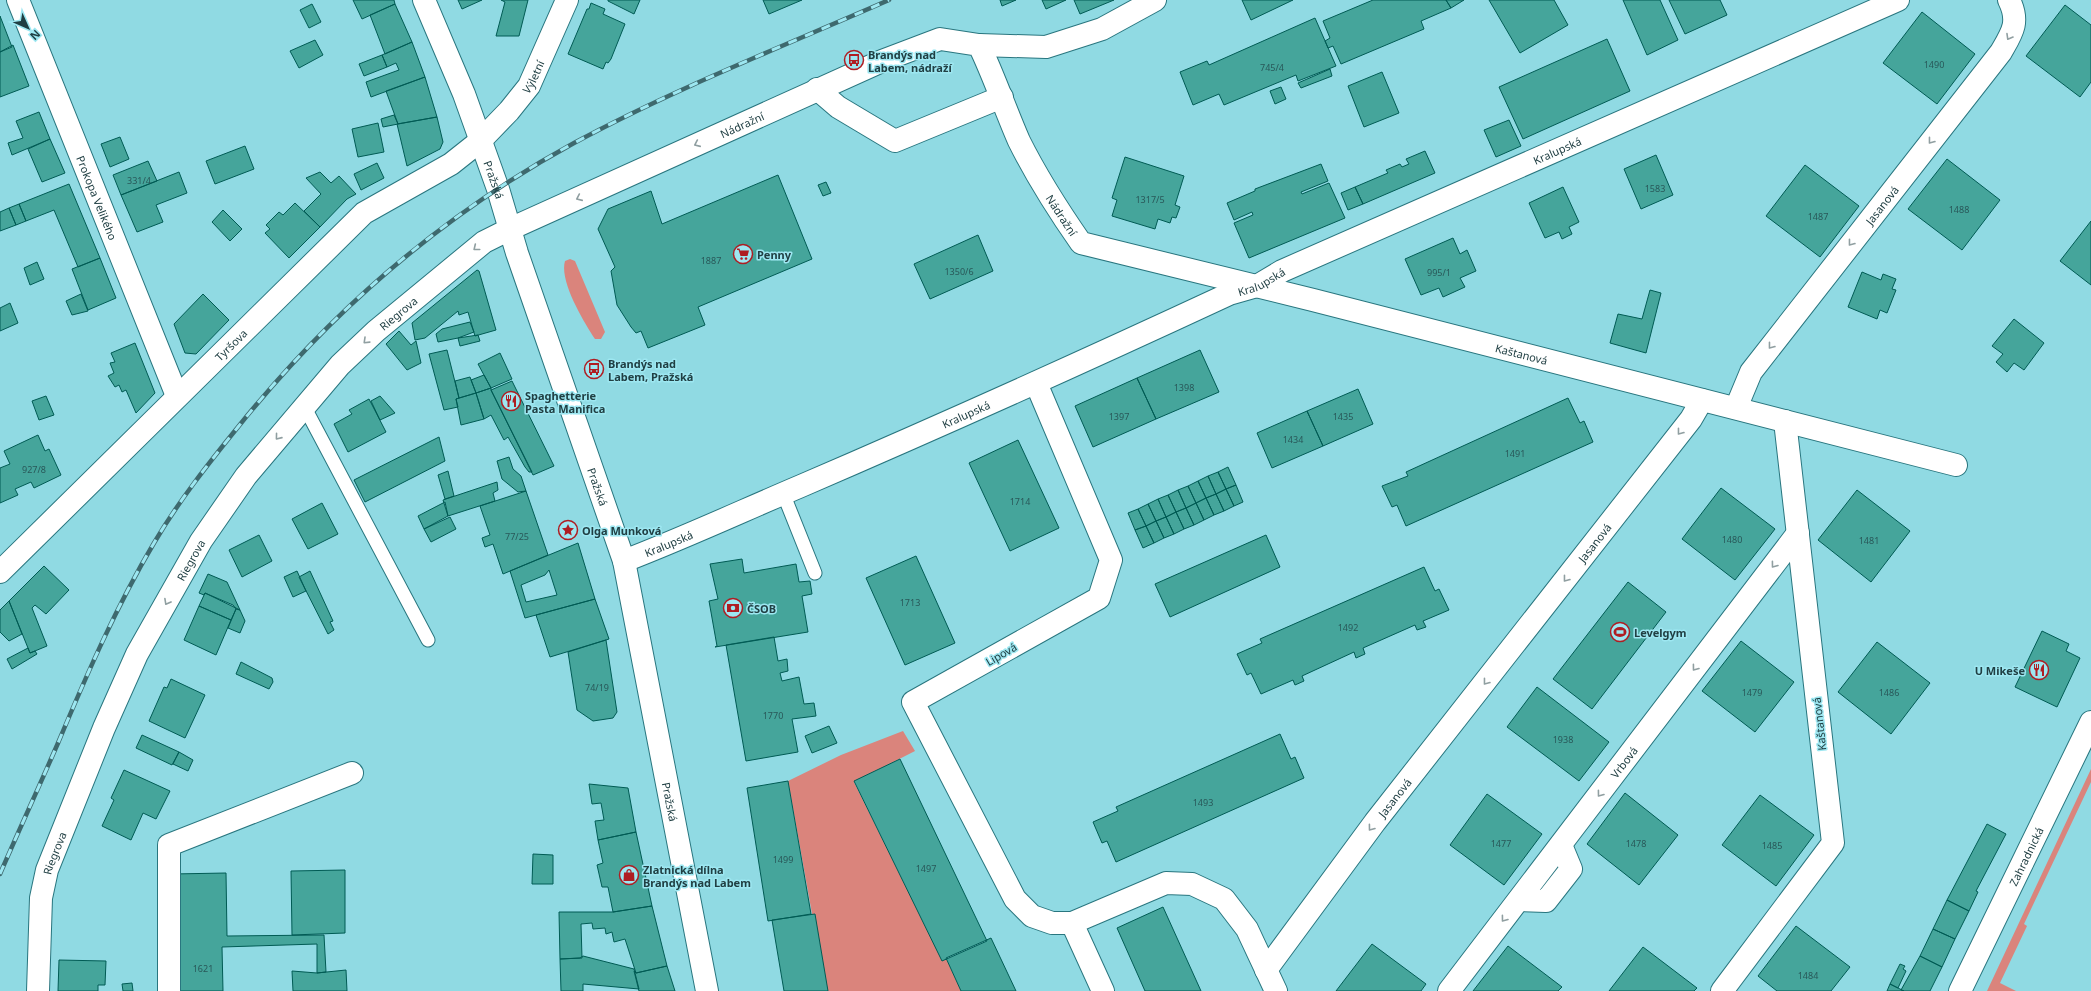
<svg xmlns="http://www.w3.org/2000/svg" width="2091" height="991" viewBox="0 0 2091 991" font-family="'Noto Sans',sans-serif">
<rect width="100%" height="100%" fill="#90dae3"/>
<!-- green -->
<path fill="#da847c" d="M570,259L575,261L605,332L601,339H595C584,322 559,281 565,261Z
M903,731L915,751L854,782L942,960L946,958L961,991H826L788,781L841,755Z
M2091,769V782L2024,924L2027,926L2000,983L2016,991H1987Z"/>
<!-- building -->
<path fill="#45a59b" stroke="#005b54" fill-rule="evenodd" d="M353,0H394L395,4L362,19Z
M458,0H482L462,9Z
M501,0H528L519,36H496L505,2Z
M608,0H640L634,14L608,1Z
M763,0H802L769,14Z
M1000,0H1016L1002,6Z
M1042,0H1066L1046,9Z
M1074,0H1114L1080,14Z
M1242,0H1293L1251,20Z
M1373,0H1446L1451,8L1421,21L1424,29L1341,64L1333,46L1328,48L1325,41L1330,38L1323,21Z
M1446,0H1464L1451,8Z
M1489,0H1554L1568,25L1520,53Z
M1623,0H1660L1678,40L1647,55Z
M1669,0H1720L1727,15L1685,34Z
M591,3L605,9L603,14L625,24L611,59L608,63L606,62L603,69L568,54L587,9H589Z
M312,4L321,22L309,28L300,10Z
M395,4L412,42L385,54L370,15Z
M2065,5L2091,25V82L2080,97L2026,56Z
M1922,12L1975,54L1937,104L1883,63Z
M0,16L12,47L0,52Z
M1315,18L1336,66L1298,81L1296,75L1224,105L1219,94L1193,105L1180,72L1207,61L1209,65Z
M1607,39L1630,91L1523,139L1499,87Z
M315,40L323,55L299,68L290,51Z
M412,42L425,77L371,97L366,82L399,70L396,63L387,67L382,55Z
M13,45L29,86L0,97V52Z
M382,55L387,67L364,76L359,64Z
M1330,69L1332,76L1301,88L1298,83Z
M1382,72L1399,113L1364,127L1348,86Z
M425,77L437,117L398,124L386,91Z
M1281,87L1286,99L1275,104L1270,91Z
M39,112L50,139L12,155L8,143L23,138L16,121Z
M394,115L398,124L383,127L381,119Z
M437,117L443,142L440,149L407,166L397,124Z
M1509,120L1521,146L1496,157L1484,130Z
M378,123L384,152L358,157L352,129Z
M120,137L129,159L110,167L101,144Z
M50,139L65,173L42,182L28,149Z
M245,146L254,169L215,184L206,161Z
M1425,151L1435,173L1363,204L1355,187L1388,173L1386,170L1400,164L1402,167L1409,164L1406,159Z
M1656,155L1673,195L1641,209L1624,169Z
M1125,157L1184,176L1175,205L1180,207L1176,218L1172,217L1170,223L1158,219L1155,229L1112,216L1117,200L1112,198Z
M1947,159L2000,200L1962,250L1908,209Z
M148,161L157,181L121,195L113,175Z
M377,163L384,178L361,190L354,174Z
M1321,164L1328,181L1301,192L1302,194L1329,183L1345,218L1249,258L1234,223L1253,215L1252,212L1234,220L1227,203L1255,191V189Z
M1805,165L1859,206L1820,257L1766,216Z
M179,172L187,193L156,205L163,222L137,232L121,195Z
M320,172L331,183L339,176L356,194L347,199L320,227L304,211L321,194L306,178Z
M778,175L812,259L698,307L705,325L648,348L641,331L636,333L631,327L617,305L611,271L615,267L598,229L608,209L651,191L662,224Z
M826,182L831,193L823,196L818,185Z
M69,184L100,258L78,267L54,210L26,221L19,204Z
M1355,187L1363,204L1348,210L1341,193Z
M1563,187L1579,222L1569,227L1572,234L1562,239L1559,232L1545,238L1529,203Z
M295,203L320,227L289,258L265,233L270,229L266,225L279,212L283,215Z
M19,204L26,221L16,225L9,208Z
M9,208L16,225L0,231V212Z
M223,210L242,229L230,241L212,222Z
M2091,221V285L2060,261Z
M978,235L993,271L930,299L914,264Z
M1453,238L1460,254L1467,250L1476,271L1460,278L1465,287L1443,297L1439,288L1421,295L1405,259Z
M100,258L116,298L88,310L72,269Z
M37,262L44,279L30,285L24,268Z
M477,270L479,271L496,330L475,336L468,312L459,315L458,311L425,338L415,340L412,323Z
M1862,272L1881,280L1883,274L1896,279L1892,289L1896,290L1887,313L1880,310L1877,319L1848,307Z
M1650,290L1661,293L1646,353L1610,343L1618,314L1642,319Z
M81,294L88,311L72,315L66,301Z
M203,294L229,320L196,354L185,353L174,324Z
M10,303L18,323L0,331V308Z
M2014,319L2044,343L2024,370L2014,363L2007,372L1996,362L2003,354L1992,346Z
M470,322L474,332L458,338L438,342L436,334L442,329Z
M399,331L411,345L416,341L421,363L407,370L386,344Z
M478,335L480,341L460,346L458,338Z
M135,343L155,393L136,413L126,390L122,392L119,385L115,387L108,376L114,373L110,363L115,362L111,353Z
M447,350L459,398L456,399L458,407L444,410L429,354Z
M1200,350L1219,392L1156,419L1137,378Z
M500,353L512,379L491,388L478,364Z
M484,375L491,388L476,393L471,380Z
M470,377L476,393L459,398L455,381Z
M1137,378L1156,419L1093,447L1075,406Z
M512,381L554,466L533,475L491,390Z
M491,388V390L532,472H529L525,467L508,437L504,440L491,415L484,419L476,393Z
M1358,389L1373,424L1323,446L1307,411Z
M476,393L484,419L461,425L456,399Z
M46,396L54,415L39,420L32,401Z
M380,396L395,413L380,420L371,401Z
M1568,398L1580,423L1584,421L1593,442L1406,526L1397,505L1392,507L1382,486L1408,476L1406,472Z
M369,399L386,432L348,452L334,424L352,414L349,410Z
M1307,411L1323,446L1272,468L1257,433Z
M38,435L45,451L49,449L61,475L34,488L31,482L15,489L18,495L0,503V468L10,464L4,451Z
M439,437L445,461L365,502L354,480Z
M1018,440L1059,528L1010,551L969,463Z
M509,457L513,469L521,476L526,491L518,492L502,479L497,461Z
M1228,467L1236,485L1226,489L1218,472Z
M448,471L454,496L445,499L438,475Z
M1218,472L1226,489L1216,494L1208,476Z
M1208,476L1216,494L1206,498L1198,481Z
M1198,481L1206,498L1196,503L1188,486Z
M497,482L498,490L493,493L495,501L448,516L443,500Z
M1236,485L1243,502L1234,506L1226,489Z
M1188,486L1196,503L1186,508L1178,490Z
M1721,488L1775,529L1735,580L1682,539Z
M1226,489L1234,506L1224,511L1216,494Z
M1178,490L1186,508L1176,512L1168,495Z
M1857,490L1910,531L1871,582L1818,540Z
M526,491L548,555L503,574L493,544L485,547L482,538L490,535L480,506Z
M1216,494L1224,511L1214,515L1206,498Z
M1168,495L1176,512L1166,517L1158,499Z
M1206,498L1214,515L1204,520L1196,503Z
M1158,499L1166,517L1156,521L1148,504Z
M445,502L448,516L424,529L418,516Z
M322,503L338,534L308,549L292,519Z
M1196,503L1204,520L1194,525L1186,508Z
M1148,504L1156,521L1146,526L1138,509Z
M1186,508L1194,525L1184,529L1176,512Z
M1138,509L1146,526L1135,530L1128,513Z
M1176,512L1184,529L1174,534L1166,517Z
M450,517L456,529L431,542L424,529Z
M1166,517L1174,534L1164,538L1156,521Z
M1156,521L1164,538L1154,543L1146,526Z
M1146,526L1154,543L1143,548L1135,530Z
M259,535L272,561L242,577L229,550Z
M1266,535L1280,567L1170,617L1155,584Z
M578,543L595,599L525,618L510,571ZM549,570L557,595L526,602L521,585L545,575Z
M916,556L955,643L905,665L866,578Z
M742,559L744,573L796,564L799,582L810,581L812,594L802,596L808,632L715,647L717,646L709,601L718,599L710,564Z
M44,566L69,590L46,614L35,605L32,608L47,646L30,653L9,601Z
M1424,567L1435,591L1439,589L1449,610L1423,621L1426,627L1417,630L1415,625L1363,648L1365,654L1356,658L1354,652L1302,676L1304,681L1295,685L1293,680L1261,694L1251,673L1247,675L1237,654L1262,643L1260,639Z
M297,571L306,591L293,597L284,577Z
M310,571L333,621L330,622L334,630L328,634L299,577Z
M208,574L227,582L240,610L205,593L204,595L199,593Z
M1628,582L1666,612L1592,709L1553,679Z
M205,593L233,605L236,609L231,620L199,606Z
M595,599L609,639L550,657L536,615Z
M9,601L22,634L9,641L0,632V610Z
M199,606L231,620L216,655L184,640Z
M236,609L240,610L245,621L240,633L228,628Z
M2042,631L2069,644L2066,651L2080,658L2057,707L2015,687Z
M774,637L778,661L787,659L788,671L780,673L782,681L799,677L804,704L814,703L816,716L792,719L798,752L746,761L726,645Z
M606,640L617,712L613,718L593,721L577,710L568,652Z
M1741,641L1794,682L1755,732L1702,691Z
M1877,642L1930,683L1891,734L1838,692Z
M28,648L30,653L35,651L37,654L12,669L7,659Z
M241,662L272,678L273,682L269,689L236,674Z
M171,679L205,695L185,738L149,721L164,687L167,688Z
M1537,687L1609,742L1579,781L1507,727Z
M829,726L837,743L812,753L805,736Z
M1280,734L1291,759L1295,757L1304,778L1116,862L1107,841L1102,843L1093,822L1118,811L1116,807Z
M142,735L179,752L172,765L136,748Z
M179,752L193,760L188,771L173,764Z
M900,759L987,941L942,961L854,781Z
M124,770L170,791L156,819L143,813L131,840L102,826L114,800L111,798Z
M788,781L811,914L768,921L747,788Z
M589,784L628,788L636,832L598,840L595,821L604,820L601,803L592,804Z
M1625,793L1678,835L1639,885L1587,844Z
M1487,794L1542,834L1504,885L1450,845Z
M1760,795L1814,835L1776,886L1722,845Z
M1987,824L2006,834L1976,891L1978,892L1969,911L1947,900Z
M636,832L652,906L613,912L608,887H602L597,865L603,863L598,840Z
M533,854L553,855V884H532Z
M345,870V933L292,935L291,871Z
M226,873L227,936L324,935L326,972L317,973V944L222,947L223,991H173L172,874Z
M1947,900L1969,911L1955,939L1933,929Z
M652,906L667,966L636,973L625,939L614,942L612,932L606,934L605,928L593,929L592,923L581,924L582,958L560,959L559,912H613Z
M1163,907L1201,991H1145L1117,928Z
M815,914L828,991H784L772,920Z
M1796,926L1850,967L1831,991H1777L1758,976Z
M1933,929L1955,939L1942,967L1920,956Z
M991,938L1016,991H961L946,958Z
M1372,944L1426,984L1421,991H1336Z
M1508,946L1562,987L1558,991H1473Z
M1643,947L1697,988L1694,991H1609Z
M583,956L634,969L639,989L583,984V991H561L560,959L580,958Z
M1920,956L1942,967L1930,991H1904L1901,990Z
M59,960L106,961L105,985H98V991H58Z
M1900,964L1905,966L1903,969L1906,971L1898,988L1890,984Z
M667,966L675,991H639L634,971L636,973Z
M346,970L347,991H293L292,971L317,973Z
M132,983L133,991H123L122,984Z
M1890,984L1904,991H1887Z"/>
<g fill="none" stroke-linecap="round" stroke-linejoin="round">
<!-- lane casing -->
<g stroke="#29767f" stroke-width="15">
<path id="lane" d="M304,406L428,640
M783,493L815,573"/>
</g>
<!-- street casing -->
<g stroke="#29767f" stroke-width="24">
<g id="street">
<path id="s1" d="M18,0L177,396"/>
<path d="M979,45L1046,47L1102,29L1155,0"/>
<path d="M817,89L838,107L895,141L1002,97"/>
<path d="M1036,383L1111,560L1099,598L913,702L1015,899L1032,916L1052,923H1072L1166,883L1192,884L1224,899L1247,929L1276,991"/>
<path id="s2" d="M1736,408L1751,372L2001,52C2012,33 2020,22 2009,0"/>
<path id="s3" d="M624,561C684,538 742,511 801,486C945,424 1087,360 1229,294L1257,286L1282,271L1898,0"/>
<path id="s4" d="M0,572L364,213L451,164L480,141L509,111L529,86L567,0"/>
<path d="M1519,900L1546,901L1571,869L1561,845"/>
<path d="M1072,923L1103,991"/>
<path id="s5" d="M1266,970L1375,822L1691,419L1702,400"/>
<path id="s6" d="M38,991L41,898L47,870L104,728L137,654L201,541L246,476L340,365L376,331L484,242L510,229L882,61L940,39L979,45C994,76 1005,109 1019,141C1037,177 1058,210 1081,243L1313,300L1956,465"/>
<path d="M169,991V845L352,773"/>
<path id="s7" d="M1449,991L1798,533"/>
<path d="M1722,991L1833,843L1785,421"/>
<path id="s8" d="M1960,991L2091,722"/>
</g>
</g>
<!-- secondary casing -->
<g stroke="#29767f" stroke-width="24">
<g id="secondary">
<path id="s9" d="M424,0L464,94L498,189L517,253L624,561L707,991"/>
</g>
</g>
<!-- lane -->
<use href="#lane" stroke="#fff" stroke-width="13"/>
<!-- street -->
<use href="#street" stroke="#fff" stroke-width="22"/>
<!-- secondary -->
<use href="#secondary" stroke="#fff" stroke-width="22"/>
<!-- rail casing -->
<g stroke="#3e696e" stroke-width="4.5">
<path id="rail" d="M0,874C19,830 39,787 58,743C87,674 116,607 154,543C178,502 208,464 238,427C332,310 442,215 574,143C676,88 784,46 889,0"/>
</g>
<!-- rail -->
<use href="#rail" stroke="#9de7f1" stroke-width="3" stroke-dasharray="9" stroke-linecap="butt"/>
</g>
<!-- one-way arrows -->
<defs><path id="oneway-chevron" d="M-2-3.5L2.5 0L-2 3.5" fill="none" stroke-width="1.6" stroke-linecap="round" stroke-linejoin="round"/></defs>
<g stroke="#909fa1">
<use href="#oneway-chevron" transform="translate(2009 37) rotate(120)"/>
<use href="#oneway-chevron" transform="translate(1931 141) rotate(128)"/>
<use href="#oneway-chevron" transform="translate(697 144) rotate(156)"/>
<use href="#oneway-chevron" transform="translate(579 198) rotate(156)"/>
<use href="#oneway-chevron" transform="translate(1851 243) rotate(128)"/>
<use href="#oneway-chevron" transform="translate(476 248) rotate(141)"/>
<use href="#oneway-chevron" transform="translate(366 341) rotate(136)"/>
<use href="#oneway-chevron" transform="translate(1771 346) rotate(128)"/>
<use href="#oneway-chevron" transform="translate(1680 432) rotate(128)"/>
<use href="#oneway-chevron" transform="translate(278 437) rotate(129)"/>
<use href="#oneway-chevron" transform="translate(1774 565) rotate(127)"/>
<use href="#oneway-chevron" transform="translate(1566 579) rotate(128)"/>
<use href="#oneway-chevron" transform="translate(167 602) rotate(119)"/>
<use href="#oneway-chevron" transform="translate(1695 668) rotate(127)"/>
<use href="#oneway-chevron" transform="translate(1486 682) rotate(128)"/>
<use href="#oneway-chevron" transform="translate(1600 794) rotate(127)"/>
<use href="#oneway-chevron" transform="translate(1371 828) rotate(127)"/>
<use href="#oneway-chevron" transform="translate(1504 919) rotate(127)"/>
</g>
<!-- icons -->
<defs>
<g id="bus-ring" transform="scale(1)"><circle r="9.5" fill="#9de7f1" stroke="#af1d22" stroke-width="1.5"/><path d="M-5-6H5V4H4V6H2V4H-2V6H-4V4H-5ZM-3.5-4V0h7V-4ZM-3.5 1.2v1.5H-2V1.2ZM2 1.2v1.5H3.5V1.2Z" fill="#af1d22"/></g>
<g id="supermarket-ring" transform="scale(1)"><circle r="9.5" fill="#9de7f1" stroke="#af1d22" stroke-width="1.5"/><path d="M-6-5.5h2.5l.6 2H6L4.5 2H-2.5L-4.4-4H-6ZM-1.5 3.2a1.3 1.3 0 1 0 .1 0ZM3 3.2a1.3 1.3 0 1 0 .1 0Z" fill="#af1d22"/></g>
<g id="restaurant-ring" transform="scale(1)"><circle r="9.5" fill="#9de7f1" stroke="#af1d22" stroke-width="1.5"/><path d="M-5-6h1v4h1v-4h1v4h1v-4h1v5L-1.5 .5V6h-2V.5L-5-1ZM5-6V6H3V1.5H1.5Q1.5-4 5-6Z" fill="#af1d22"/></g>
<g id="sight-ring" transform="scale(1)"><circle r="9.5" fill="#9de7f1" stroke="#af1d22" stroke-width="1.5"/><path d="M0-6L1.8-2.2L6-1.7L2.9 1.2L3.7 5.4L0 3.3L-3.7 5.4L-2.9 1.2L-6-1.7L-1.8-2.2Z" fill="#af1d22"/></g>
<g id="bank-ring" transform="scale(1)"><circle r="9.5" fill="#9de7f1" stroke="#af1d22" stroke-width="1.5"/><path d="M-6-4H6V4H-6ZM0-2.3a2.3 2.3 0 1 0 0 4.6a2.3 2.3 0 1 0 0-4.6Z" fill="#af1d22"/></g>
<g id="stadium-ring" transform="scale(1)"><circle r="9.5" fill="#9de7f1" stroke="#af1d22" stroke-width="1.5"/><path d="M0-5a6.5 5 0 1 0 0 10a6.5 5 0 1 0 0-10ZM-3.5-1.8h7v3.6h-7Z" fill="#af1d22"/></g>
<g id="shop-ring" transform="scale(1)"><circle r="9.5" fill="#9de7f1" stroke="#af1d22" stroke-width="1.5"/><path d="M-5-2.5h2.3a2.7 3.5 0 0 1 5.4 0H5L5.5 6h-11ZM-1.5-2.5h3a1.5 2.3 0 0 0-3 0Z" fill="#af1d22"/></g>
</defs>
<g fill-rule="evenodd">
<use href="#bus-ring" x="854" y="60"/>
<use href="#supermarket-ring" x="743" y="254"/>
<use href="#bus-ring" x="594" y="369"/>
<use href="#restaurant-ring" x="511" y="401"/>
<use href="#sight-ring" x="568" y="530"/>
<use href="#bank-ring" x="733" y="608"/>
<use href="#stadium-ring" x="1620" y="632"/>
<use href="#restaurant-ring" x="2039" y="670"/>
<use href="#shop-ring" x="629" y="875"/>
</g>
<g text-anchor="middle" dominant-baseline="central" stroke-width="3" stroke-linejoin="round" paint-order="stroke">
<!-- number labels -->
<g font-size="9" fill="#295859">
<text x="1934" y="64">1490</text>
<text x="1272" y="67">745/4</text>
<text x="139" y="180">331/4</text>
<text x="1655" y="188">1583</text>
<text x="1150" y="199">1317/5</text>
<text x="1959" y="209">1488</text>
<text x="1818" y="216">1487</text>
<text x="711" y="260">1887</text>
<text x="959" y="271">1350/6</text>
<text x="1439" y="272">995/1</text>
<text x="1184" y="387">1398</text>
<text x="1119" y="416">1397</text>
<text x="1343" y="416">1435</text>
<text x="1293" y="439">1434</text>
<text x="1515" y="453">1491</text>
<text x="34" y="469">927/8</text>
<text x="1020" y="501">1714</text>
<text x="517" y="536">77/25</text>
<text x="1732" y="539">1480</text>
<text x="1869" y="540">1481</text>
<text x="910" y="602">1713</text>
<text x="1348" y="627">1492</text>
<text x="597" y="687">74/19</text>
<text x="1752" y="692">1479</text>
<text x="1889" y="692">1486</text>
<text x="773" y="715">1770</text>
<text x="1563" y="739">1938</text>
<text x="1203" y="802">1493</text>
<text x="1501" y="843">1477</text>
<text x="1636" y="843">1478</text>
<text x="1772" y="845">1485</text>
<text x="783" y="859">1499</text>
<text x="926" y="868">1497</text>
<text x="203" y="968">1621</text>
<text x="1808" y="975">1484</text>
</g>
<!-- poi labels -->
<g font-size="11" font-weight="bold" fill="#203f43" stroke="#9de7f1" text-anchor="start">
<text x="868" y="54">Brandýs nad<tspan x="868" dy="13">Labem, nádraží</tspan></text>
<text x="757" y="254">Penny</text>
<text x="608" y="363">Brandýs nad<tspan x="608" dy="13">Labem, Pražská</tspan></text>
<text x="525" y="395">Spaghetterie<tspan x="525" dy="13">Pasta Manifica</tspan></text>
<text x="582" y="530">Olga Munková</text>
<text x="747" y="608">ČSOB</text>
<text x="1634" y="632">Levelgym</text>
<text x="2025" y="670" text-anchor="end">U Mikeše</text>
<text x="643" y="869">Zlatnická dílna<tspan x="643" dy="13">Brandýs nad Labem</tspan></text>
</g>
<!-- street labels -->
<g font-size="11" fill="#203f43" stroke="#9de7f1">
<text stroke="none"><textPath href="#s4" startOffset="732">Výletní</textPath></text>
<text stroke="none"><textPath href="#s6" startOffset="1183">Nádražní</textPath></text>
<text stroke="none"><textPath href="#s3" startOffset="1020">Kralupská</textPath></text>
<text stroke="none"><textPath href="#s9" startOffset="193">Pražská</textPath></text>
<text stroke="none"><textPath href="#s1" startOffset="213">Prokopa Velikého</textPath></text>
<text stroke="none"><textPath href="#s2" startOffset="251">Jasanová</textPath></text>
<text stroke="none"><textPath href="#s6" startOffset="1628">Nádražní</textPath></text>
<text stroke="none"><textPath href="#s3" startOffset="696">Kralupská</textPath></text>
<text stroke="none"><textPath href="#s6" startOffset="788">Riegrova</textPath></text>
<text stroke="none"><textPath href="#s4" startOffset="324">Tyršova</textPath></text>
<text stroke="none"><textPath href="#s6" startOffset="2116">Kaštanová</textPath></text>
<text stroke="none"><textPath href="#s3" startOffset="372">Kralupská</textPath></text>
<text stroke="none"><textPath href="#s9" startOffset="517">Pražská</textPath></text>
<text stroke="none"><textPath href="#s3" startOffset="48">Kralupská</textPath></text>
<text stroke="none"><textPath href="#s5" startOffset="539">Jasanová</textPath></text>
<text stroke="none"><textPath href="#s6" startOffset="464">Riegrova</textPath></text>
<text transform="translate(1001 654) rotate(-30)">Lipová</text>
<text transform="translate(1819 724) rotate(-96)">Kaštanová</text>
<text stroke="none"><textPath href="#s7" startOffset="288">Vrbová</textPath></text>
<text stroke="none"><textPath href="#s5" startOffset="215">Jasanová</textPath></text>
<text stroke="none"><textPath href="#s9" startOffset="841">Pražská</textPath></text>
<text stroke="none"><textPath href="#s6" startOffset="140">Riegrova</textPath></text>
<text stroke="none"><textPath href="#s8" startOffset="150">Zahradnická</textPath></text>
</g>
</g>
<!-- north arrow -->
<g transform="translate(28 28) rotate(135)" stroke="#9de7f1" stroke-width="3" paint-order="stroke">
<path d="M0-3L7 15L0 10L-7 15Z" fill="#203f43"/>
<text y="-6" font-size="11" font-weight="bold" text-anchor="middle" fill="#203f43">N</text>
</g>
</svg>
